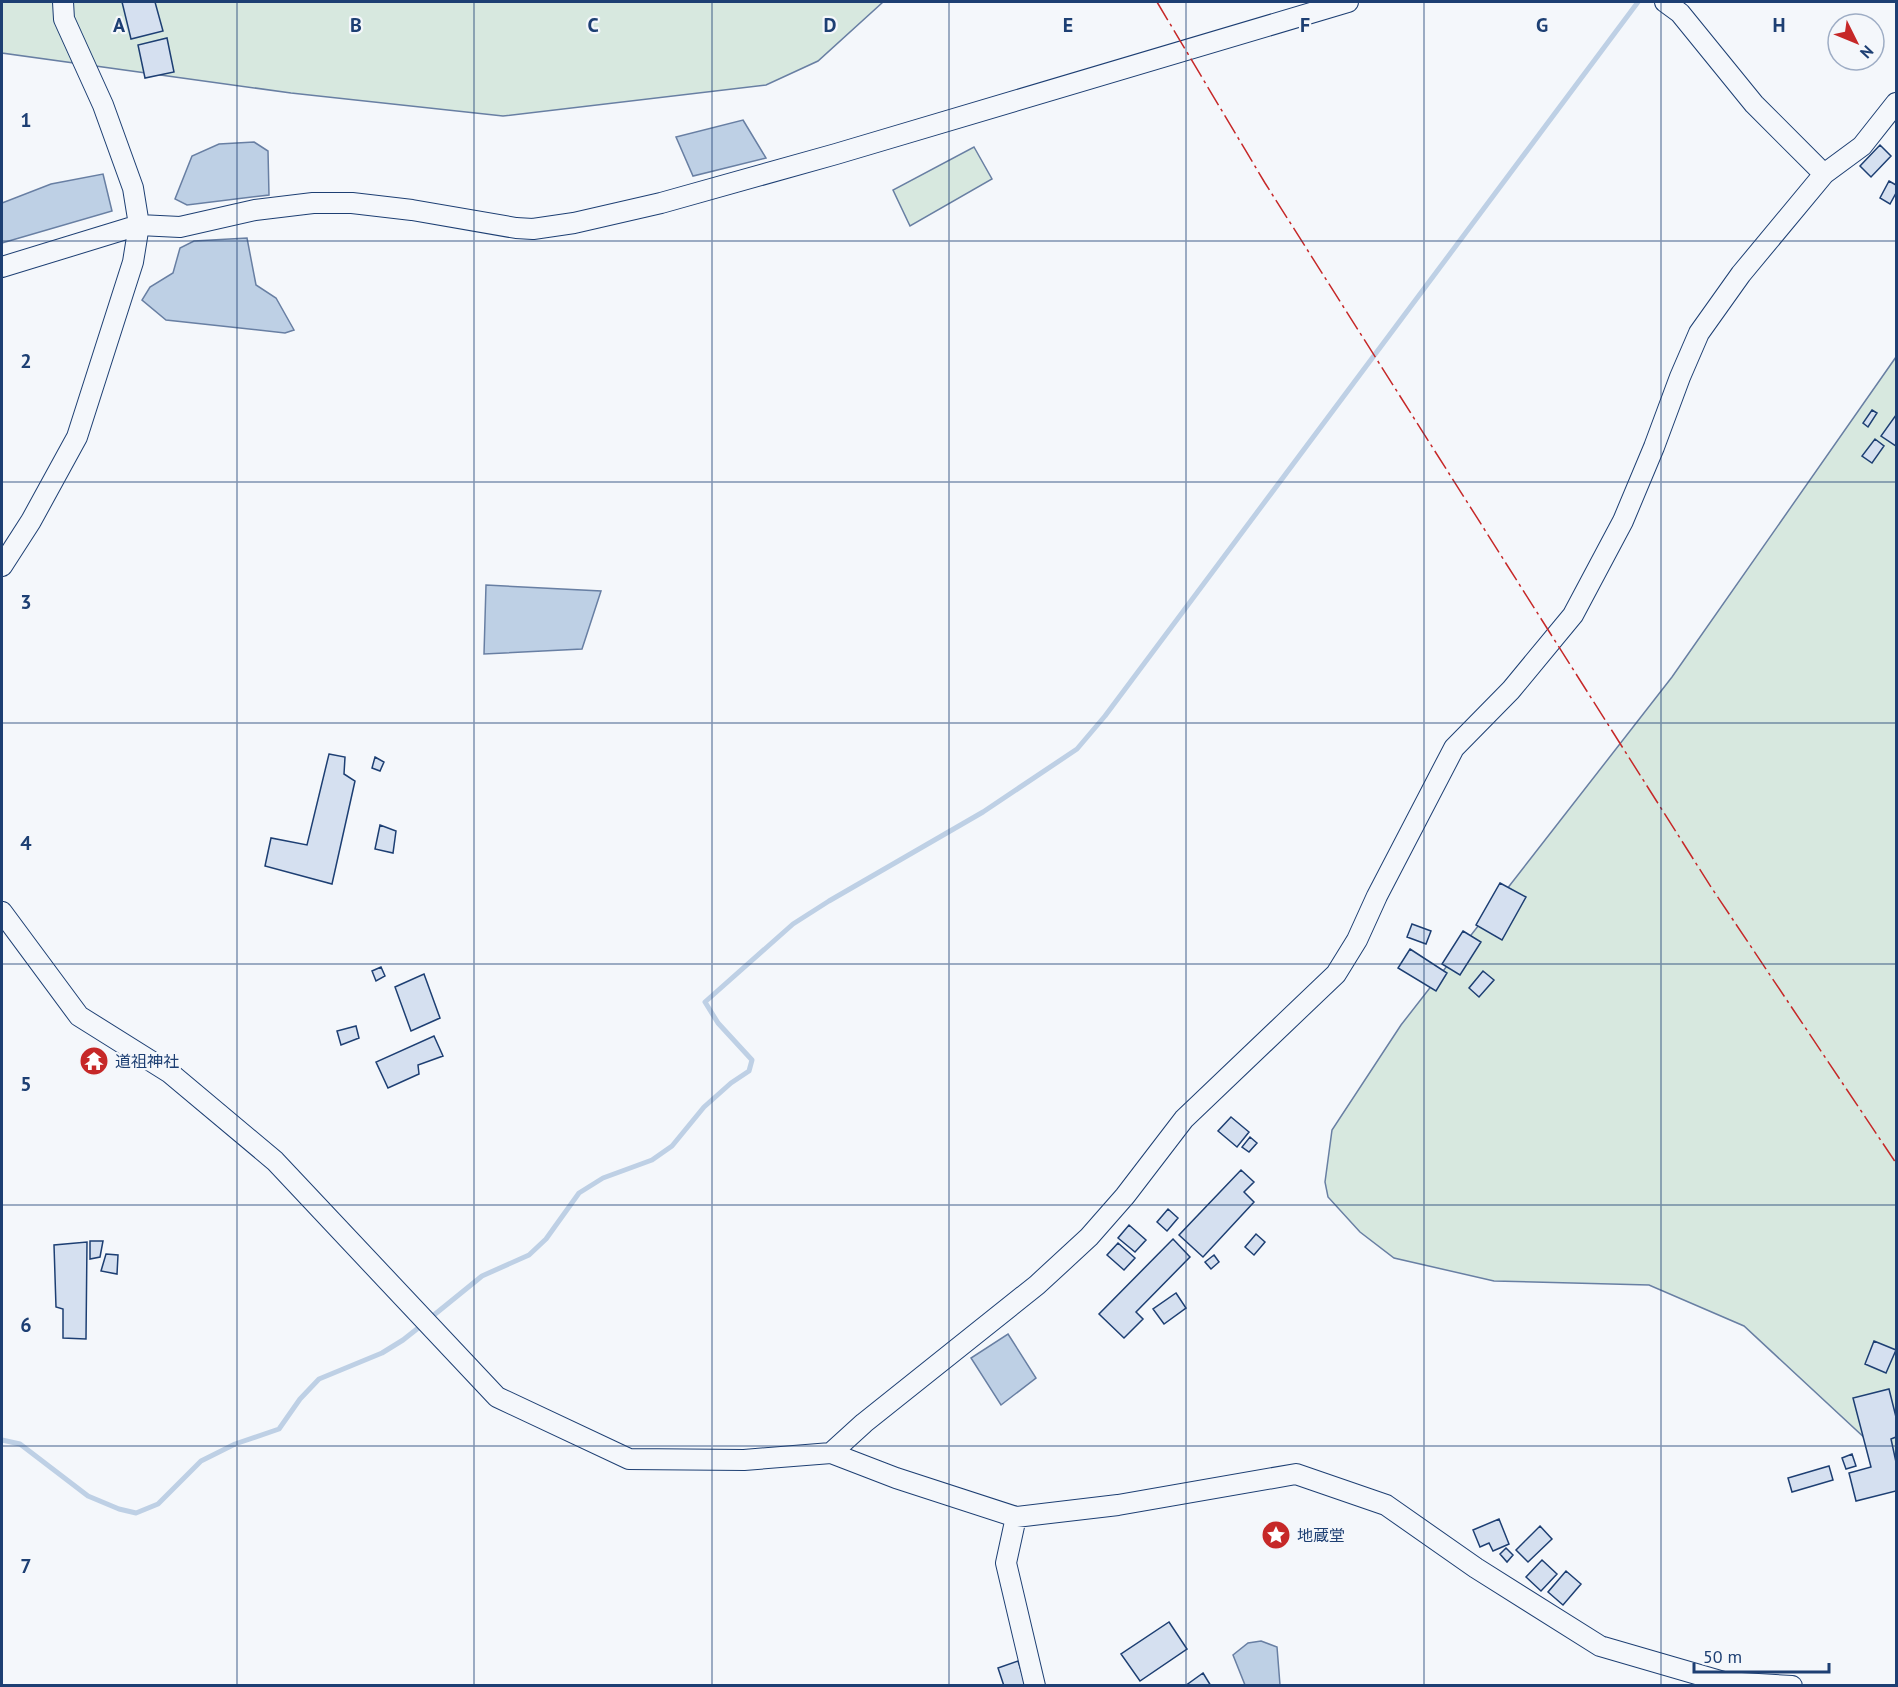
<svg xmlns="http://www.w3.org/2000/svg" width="1898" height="1687" viewBox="0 0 1898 1687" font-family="'PT Sans','Noto Sans JP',sans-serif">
<rect width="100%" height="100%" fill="#f4f7fb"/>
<!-- green -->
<path fill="#d7e8df" stroke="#687fa3" stroke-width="1.5" d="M2,2H883L818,61L766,85L503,116L291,93L2,53Z
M974,147L992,179L910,226L893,190Z
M1896,357V1467L1744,1326L1649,1285L1494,1281L1394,1258L1360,1232L1328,1197L1325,1182L1332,1130L1401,1025L1672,677Z"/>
<!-- water -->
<path fill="#bed0e5" stroke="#687fa3" stroke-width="1.5" d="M743,120L766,158L693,176L676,137Z
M254,142L268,151L269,195L187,205L175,199L192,156L219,144Z
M103,174L112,211L2,243V203L51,184Z
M247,238L256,285L276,298L294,330L285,333L166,320L142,300L150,287L173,273L180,248L194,241Z
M486,585L601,591L582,649L484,654Z
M1008,1334L1036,1378L1001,1405L971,1358Z
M1261,1641L1277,1647L1280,1685H1245L1233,1655L1248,1643Z"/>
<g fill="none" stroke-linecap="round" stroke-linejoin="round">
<!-- stream -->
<path stroke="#bed0e5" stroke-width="5" d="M429,1319L482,1276L529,1255L546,1239L579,1193L603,1178L652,1160L672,1146L704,1107L731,1083L749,1071L752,1060L718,1023L705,1002L793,924L829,901L983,812L1077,749L1105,716L1638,2
M2,1440L20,1444L88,1496L119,1509L136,1513L158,1504L201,1461L235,1444L279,1429L300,1399L319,1379L382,1353L403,1340L422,1325"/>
</g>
<!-- building -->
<path fill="#d5e0f0" stroke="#1d3f73" stroke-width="1.5" d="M122,2H155L163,31L131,39Z
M167,38L174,72L145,78L138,45Z
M1880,145L1891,156L1871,177L1860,166Z
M1889,181L1896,185V193L1890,204L1880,198Z
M1872,410L1877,413L1868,427L1863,423Z
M1896,415V446L1881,436Z
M1875,439L1884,446L1872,463L1862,456Z
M329,754L345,757L344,774L355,781L332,884L265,866L271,838L307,845Z
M375,757L384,762L380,771L372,768Z
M380,825L396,831L393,853L375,849Z
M1500,883L1526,897L1502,940L1476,925Z
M1412,924L1431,931L1426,944L1407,937Z
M1463,931L1481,942L1460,975L1442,964Z
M1410,949L1447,973L1436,991L1398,968Z
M381,967L385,976L376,981L372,971Z
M1483,971L1494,980L1479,997L1469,988Z
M424,974L440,1018L411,1031L395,987Z
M356,1026L359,1038L341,1045L337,1031Z
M434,1036L443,1056L418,1065L419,1074L388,1088L376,1062Z
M1231,1117L1249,1132L1237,1147L1218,1131Z
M1250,1137L1257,1143L1249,1152L1242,1147Z
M1241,1170L1254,1182L1244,1192L1254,1202L1203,1257L1179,1235Z
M1168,1209L1178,1218L1167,1231L1157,1222Z
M1129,1225L1146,1240L1135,1252L1118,1238Z
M1256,1234L1265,1242L1254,1255L1245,1247Z
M1173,1239L1190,1257L1136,1312L1143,1319L1124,1338L1099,1314Z
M90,1241H103L100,1257L90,1259Z
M87,1242L86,1339L63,1338V1309L56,1307L54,1245Z
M1118,1243L1135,1258L1124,1270L1107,1255Z
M106,1254L118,1255L117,1274L101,1271Z
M1214,1255L1219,1262L1211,1269L1205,1262Z
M1176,1293L1186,1308L1164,1324L1153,1309Z
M1874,1341L1896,1350L1886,1373L1865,1364Z
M1889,1389L1896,1417V1437L1891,1439L1896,1462V1491L1856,1501L1849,1473L1871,1467L1853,1398Z
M1852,1454L1856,1466L1846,1469L1842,1458Z
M1829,1466L1833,1480L1792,1492L1788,1478Z
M1499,1519L1509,1544L1493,1551L1489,1543L1480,1547L1473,1530Z
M1540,1526L1552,1539L1528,1562L1516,1550Z
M1506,1548L1513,1555L1507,1562L1500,1554Z
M1542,1560L1557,1574L1541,1591L1526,1577Z
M1566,1571L1581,1584L1563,1605L1548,1592Z
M1169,1622L1187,1649L1140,1681L1121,1654Z
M1018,1661L1026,1686H1004L998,1668Z
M1203,1673L1211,1686H1185Z"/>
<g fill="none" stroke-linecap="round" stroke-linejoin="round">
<!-- minor casing -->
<g stroke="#1d3f73" stroke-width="22">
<path id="minor" d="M1665,2L1680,13L1754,104L1824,174
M2,267L139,225L180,227L255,210L313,203H352L412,210L516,228L533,229L574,223L661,203L836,154L1348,2
M2,566L31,521L77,437L133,262L139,225L133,188L103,105L64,19L63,2
M2,912L79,1016L170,1073L275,1161L497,1397L629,1459L744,1460L831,1453L896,1478L1016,1517L1118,1505L1296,1474L1386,1505L1476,1568L1600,1646L1724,1682L1792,1686
M831,1453L864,1423L1037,1285L1089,1237L1125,1196L1184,1119L1336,974L1357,940L1377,896L1454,748L1511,690L1573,615L1623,521L1654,447L1680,377L1699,333L1741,274L1824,174L1862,146L1896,103
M1016,1517L1006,1563L1035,1686"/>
</g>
<!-- minor -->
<use href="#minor" stroke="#f4f7fb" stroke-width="20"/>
<!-- power -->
<path stroke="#c62828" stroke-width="1.5" stroke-dasharray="21 4.5 3 4.5" stroke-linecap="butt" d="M1157,2L1265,183L1711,887L1896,1163"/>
</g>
<!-- grid -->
<path fill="none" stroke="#1d3f73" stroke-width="1.5" stroke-opacity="0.55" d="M237,2V1686M474,2V1686M712,2V1686M949,2V1686M1186,2V1686M1424,2V1686M1661,2V1686M2,241H1896M2,482H1896M2,723H1896M2,964H1896M2,1205H1896M2,1446H1896"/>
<!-- icons -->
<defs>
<g id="temple-disc" transform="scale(1.5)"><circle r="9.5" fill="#c62828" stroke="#f4f7fb"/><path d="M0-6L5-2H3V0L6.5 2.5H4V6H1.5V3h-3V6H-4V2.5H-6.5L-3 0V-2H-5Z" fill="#fff"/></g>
<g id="sight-disc" transform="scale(1.5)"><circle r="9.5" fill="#c62828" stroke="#f4f7fb"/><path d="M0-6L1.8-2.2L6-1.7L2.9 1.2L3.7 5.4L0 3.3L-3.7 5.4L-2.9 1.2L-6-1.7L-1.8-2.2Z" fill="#fff"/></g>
</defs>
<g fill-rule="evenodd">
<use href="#temple-disc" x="94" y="1061"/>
<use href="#sight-disc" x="1276" y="1535"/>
</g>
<g text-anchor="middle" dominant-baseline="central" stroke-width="4.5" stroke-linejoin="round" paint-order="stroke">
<!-- poi labels -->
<g font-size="16" fill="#1d3f73" stroke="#f4f7fb" text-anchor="start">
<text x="115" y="1061">道祖神社</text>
<text x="1297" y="1535">地蔵堂</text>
</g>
</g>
<g font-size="20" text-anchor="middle" font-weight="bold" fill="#1d3f73" stroke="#f4f7fb" stroke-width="4.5" stroke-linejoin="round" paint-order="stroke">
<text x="119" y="32">A</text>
<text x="356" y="32">B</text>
<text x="593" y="32">C</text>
<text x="830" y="32">D</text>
<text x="1068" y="32">E</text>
<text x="1305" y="32">F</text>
<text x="1542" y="32">G</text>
<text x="1779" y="32">H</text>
<text x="26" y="127">1</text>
<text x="26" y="368">2</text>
<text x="26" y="609">3</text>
<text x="26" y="850">4</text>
<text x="26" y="1091">5</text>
<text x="26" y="1332">6</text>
<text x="26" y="1573">7</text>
</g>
<!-- border -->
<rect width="1898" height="1687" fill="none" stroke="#1d3f73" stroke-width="6"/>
<!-- north arrow -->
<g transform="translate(1856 42) rotate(133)"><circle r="28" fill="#f4f7fb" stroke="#9eadc5" stroke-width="1.5"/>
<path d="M0-4.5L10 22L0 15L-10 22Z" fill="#c62828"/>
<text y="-9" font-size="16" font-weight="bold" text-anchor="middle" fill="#1d3f73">N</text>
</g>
<!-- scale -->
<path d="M1694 1663v9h135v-9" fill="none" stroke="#1d3f73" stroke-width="3"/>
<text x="1703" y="1663" font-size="18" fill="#1d3f73" stroke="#f4f7fb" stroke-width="4.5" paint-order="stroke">50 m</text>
</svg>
